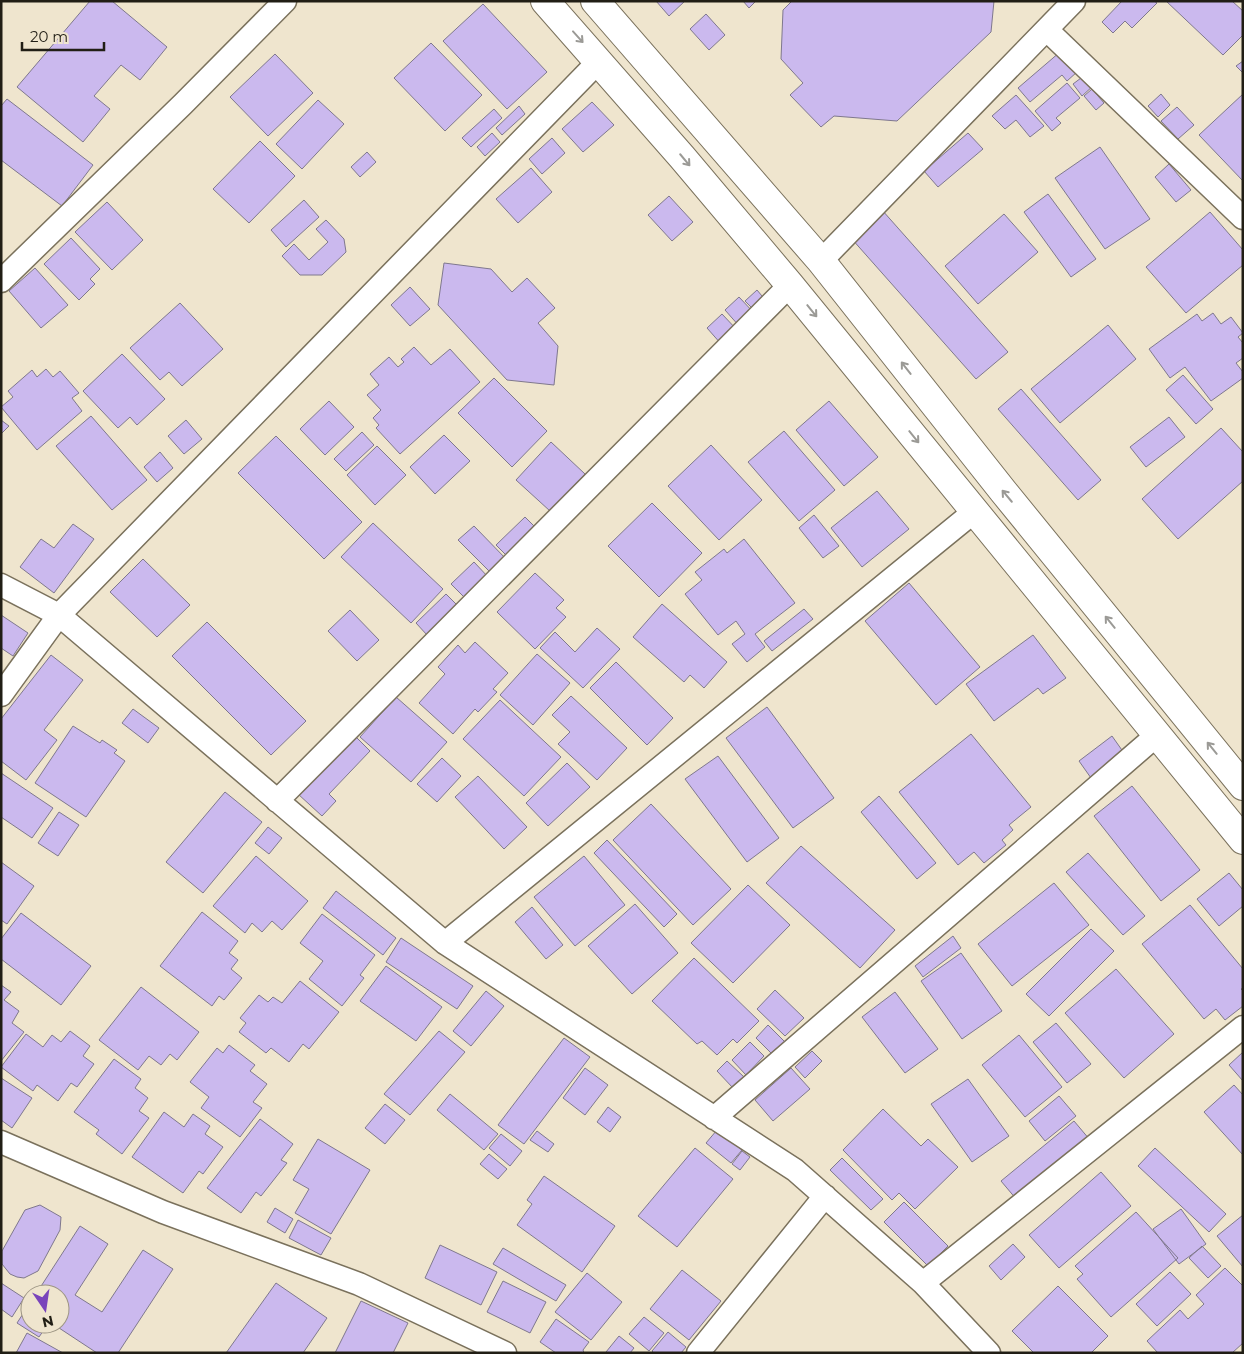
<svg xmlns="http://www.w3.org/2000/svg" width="1244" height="1354" viewBox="0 0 1244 1354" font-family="Montserrat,sans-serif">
<rect width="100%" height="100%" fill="#efe5ce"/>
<!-- building -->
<path fill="#cbb9ee" stroke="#7f788d" d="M90,1H112L167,47L140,80L121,65L94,96L110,109L83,142L17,87Z
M656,1H685L669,16Z
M743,1H756L749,8Z
M792,1H994L991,32L897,121L834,116L821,127L790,95L803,83L781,59L783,10Z
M1122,1H1154L1157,3L1132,28L1125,21L1113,33L1102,22Z
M1166,1H1232L1243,11V35L1223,55Z
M483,4L547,72L507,109L443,41Z
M706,14L725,35L709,50L690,29Z
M431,43L482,95L445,131L394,78Z
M1060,52L1077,72L1067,81L1062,75L1030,102L1018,88Z
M275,54L313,93L268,136L230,97Z
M1243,61V73L1236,66Z
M1085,75L1094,85L1082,96L1073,84Z
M1067,83L1080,98L1056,118L1061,123L1052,131L1035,111Z
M1092,89L1104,103L1096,110L1084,96Z
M1161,94L1170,105L1158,117L1148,106Z
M1243,94V181L1199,135Z
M1016,95L1044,126L1030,137L1016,120L1005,129L992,116Z
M7,99L93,165L62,206L1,160V106Z
M318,100L344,124L302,169L276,144Z
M592,102L614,125L583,152L562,129Z
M519,106L525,114L502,135L496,128Z
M1177,107L1194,125L1178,139L1161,121Z
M494,109L502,118L471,147L462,138Z
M492,133L500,142L485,156L477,147Z
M968,133L983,149L938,187L924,171Z
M552,138L565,153L542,174L529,159Z
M260,141L295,176L249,223L213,189Z
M1100,147L1150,219L1105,249L1055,178Z
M367,152L376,162L360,177L351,167Z
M1169,164L1191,190L1176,202L1155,177Z
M531,168L552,192L518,223L496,199Z
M1048,194L1096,259L1071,277L1024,212Z
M669,196L693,222L672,241L648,215Z
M304,200L319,217L286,247L271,230Z
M107,202L143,240L112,270L75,232Z
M882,210L1008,352L976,379L851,238Z
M1210,212L1243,250V265L1186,313L1146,267Z
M1004,214L1038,252L978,304L945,266Z
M326,220L344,239L346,252L322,275H300L282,256L294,244L309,260L328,242L316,229Z
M71,238L100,269L90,279L95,284L79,300L44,264Z
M444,263L491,269L512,292L527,278L555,308L538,323L558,346L554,385L507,380L438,305Z
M35,268L68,305L41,328L9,291Z
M410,287L430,309L410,326L391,305Z
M757,290L767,302L756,312L745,301Z
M739,297L755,314L740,327L725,310Z
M180,303L223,349L182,386L169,372L160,380L130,348Z
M1213,313L1221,324L1231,317L1243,333L1238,337L1243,343V358L1236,363L1243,372V378L1211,401L1185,367L1170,378L1149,349L1197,314L1202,321Z
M722,314L738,331L722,345L707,328Z
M1108,325L1136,359L1060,423L1031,389Z
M414,347L431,365L450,349L480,382L400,454L376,428L379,425L373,418L381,410L367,395L379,385L370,374L389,357L398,367L404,362L401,359Z
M122,354L165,399L137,425L130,417L118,428L83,391Z
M46,369L53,377L60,371L79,393L72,398L82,411L37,450L1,407L13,397L8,391L32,370L37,377Z
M1183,375L1213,409L1196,424L1166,390Z
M494,378L547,431L512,467L458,413Z
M1021,389L1101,480L1078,500L998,409Z
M329,401L354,427L325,455L300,429Z
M829,401L878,457L844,486L796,430Z
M91,416L147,480L112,510L56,446Z
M1169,417L1185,437L1146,467L1130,447Z
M1,420L9,426L1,434Z
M186,420L202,439L184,454L168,436Z
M1221,428L1243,452V481L1178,539L1142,499Z
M784,431L835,490L799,521L748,462Z
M362,432L374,445L346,471L334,459Z
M444,435L470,461L435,494L410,467Z
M276,436L362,522L324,559L238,473Z
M551,442L585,474L550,511L516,480Z
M711,445L762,500L719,540L668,486Z
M377,446L406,475L375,505L347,475Z
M160,452L173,468L157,482L144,467Z
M877,491L909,529L862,567L831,528Z
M652,503L702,553L659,597L608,546Z
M814,515L839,546L823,558L799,528Z
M525,517L539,531L510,559L496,545Z
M373,523L443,589L411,623L341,557Z
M73,524L94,539L54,593L20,567L41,539L54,548Z
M474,526L508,561L493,575L458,540Z
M744,539L795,603L755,634L765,647L747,662L732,644L745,634L736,621L718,635L685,594L702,580L695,572L724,549L727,553Z
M143,559L190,605L157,637L110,592Z
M474,562L489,578L466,599L451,584Z
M535,573L564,600L556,608L566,617L535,649L497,612Z
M909,583L980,667L936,705L865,621Z
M446,594L458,606L427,635L416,623Z
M662,604L727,662L704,688L690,675L684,682L633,637Z
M804,609L813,619L772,651L764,641Z
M350,610L379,640L357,661L328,631Z
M1,615L28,633L13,656L1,648Z
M207,622L306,721L271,755L172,656Z
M597,628L620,649L583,688L540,648L555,632L575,652Z
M1033,635L1066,678L1043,694L1038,688L994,721L966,684Z
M475,642L508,673L493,689L497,692L478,712L475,709L453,734L419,703L445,674L438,667L458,645L465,653Z
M537,654L570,683L533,725L500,695Z
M51,655L83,680L44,730L57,740L26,780L1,761V719Z
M616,662L673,718L647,745L590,688Z
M571,696L627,748L597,780L558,744L570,732L552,715Z
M396,697L447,742L411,782L360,737Z
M500,700L561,757L524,796L463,739Z
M767,707L834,798L793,828L726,738Z
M133,709L159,728L148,743L122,723Z
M73,726L100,743L102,740L117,750L114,753L125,761L86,817L35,783Z
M353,734L370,751L329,794L336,801L322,816L298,794Z
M971,734L1031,807L1009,825L1013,830L1002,840L1006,845L984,863L974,852L958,865L899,792Z
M1112,736L1124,753L1091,778L1079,761Z
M718,756L779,838L747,862L685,779Z
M442,758L461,776L437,802L417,784Z
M567,763L590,787L548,826L526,803Z
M1,773L53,808L32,838L1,817Z
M478,776L527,827L504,849L455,797Z
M1132,786L1200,870L1161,901L1094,816Z
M225,792L262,822L203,893L166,862Z
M879,796L936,863L917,879L861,812Z
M651,804L731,889L693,925L613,840Z
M59,812L79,825L58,856L38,843Z
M268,827L282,838L269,854L255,843Z
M607,840L677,914L664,927L594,853Z
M801,846L895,930L860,968L766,883Z
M1088,853L1145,916L1123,935L1066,872Z
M256,856L308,901L282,930L272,921L262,932L252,923L245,933L213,906Z
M584,856L625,905L575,946L534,897Z
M1,862L34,886L7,924L1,920Z
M1229,873L1243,890V906L1219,926L1197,899Z
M1054,883L1089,925L1012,986L978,944Z
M748,885L790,925L733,983L691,943Z
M336,891L396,938L383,955L323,908Z
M635,904L678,953L632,994L588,946Z
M1190,905L1243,969V988L1241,989L1243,991V1006L1225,1020L1216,1009L1204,1019L1142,944Z
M532,907L563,945L546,959L515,922Z
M202,912L238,941L229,953L238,960L231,969L242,978L224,1000L219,996L212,1006L160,966Z
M21,913L91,966L61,1005L1,959V939Z
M322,914L375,955L360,975L364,978L342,1006L309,979L323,961L300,943Z
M1091,929L1114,951L1049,1016L1026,994Z
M953,936L961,948L923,977L915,966Z
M401,938L473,986L457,1009L386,962Z
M961,953L1002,1011L962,1039L921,981Z
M694,958L759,1021L737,1043L733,1039L717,1055L702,1041L697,1044L652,1001Z
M386,966L442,1007L416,1041L360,1001Z
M1116,969L1174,1034L1124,1078L1065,1013Z
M300,981L339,1012L309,1049L303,1044L289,1062L271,1048L266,1053L239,1032L246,1023L240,1018L259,995L268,1002L273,997L282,1003Z
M1,985L11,992L4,1000L19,1011L12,1023L24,1032L1,1061Z
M141,987L199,1032L177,1060L170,1054L161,1065L149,1056L138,1070L99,1040Z
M775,990L804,1018L785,1036L757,1009Z
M486,991L504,1006L471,1046L453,1031Z
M895,992L938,1049L905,1073L862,1017Z
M1056,1023L1091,1064L1067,1083L1033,1042Z
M768,1025L785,1042L772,1054L756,1038Z
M70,1031L90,1046L83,1056L94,1064L77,1087L71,1083L58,1101L37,1085L33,1091L1,1067L26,1034L43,1047L52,1035L61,1042Z
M439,1031L465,1052L410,1115L384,1094Z
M1019,1035L1062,1087L1025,1117L982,1065Z
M564,1038L590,1057L524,1144L498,1125Z
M750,1042L764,1056L746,1075L732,1060Z
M229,1045L255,1065L250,1071L267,1084L253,1102L262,1108L240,1137L201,1108L209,1097L190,1082L217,1048L223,1053Z
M812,1051L822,1061L805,1078L795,1067Z
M1243,1052V1081L1229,1065Z
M114,1059L141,1079L135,1088L148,1098L139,1111L149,1118L122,1154L96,1134L99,1130L74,1112Z
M727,1061L744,1077L733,1088L717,1071Z
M585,1068L608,1085L585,1115L563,1098Z
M791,1068L810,1089L773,1121L755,1100Z
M1,1078L32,1098L12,1128L1,1120Z
M968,1079L1009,1136L972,1162L931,1104Z
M1234,1085L1243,1095V1155L1204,1112Z
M450,1094L498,1134L484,1150L437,1110Z
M1059,1096L1076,1116L1045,1141L1029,1121Z
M385,1104L405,1120L385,1144L365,1128Z
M608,1107L621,1117L610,1132L597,1122Z
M883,1109L921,1146L928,1139L958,1167L915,1209L899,1193L892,1200L843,1150Z
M164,1112L184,1127L193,1114L210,1126L205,1134L223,1147L203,1174L199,1171L183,1193L132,1157Z
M260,1119L293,1144L281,1160L287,1163L261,1196L256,1192L241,1213L207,1188Z
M1074,1121L1090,1140L1017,1200L1001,1181Z
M717,1130L742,1150L731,1163L706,1143Z
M537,1131L554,1144L548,1152L530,1140Z
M501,1134L522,1151L510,1166L489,1148Z
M318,1139L370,1170L331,1234L295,1213L309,1189L293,1180Z
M695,1148L733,1179L677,1247L638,1216Z
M1155,1148L1226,1214L1209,1232L1138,1166Z
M742,1151L750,1157L740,1170L732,1164Z
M489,1154L507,1169L498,1179L480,1164Z
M842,1158L883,1199L871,1210L830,1170Z
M1101,1172L1131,1206L1059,1268L1029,1235Z
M544,1176L615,1226L582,1272L517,1225L532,1204L527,1200Z
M904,1202L948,1246L928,1266L884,1222Z
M40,1205L61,1217L60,1230L38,1271L24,1278L17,1277L10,1274L2,1264V1251L25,1210Z
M275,1208L293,1219L285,1233L267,1222Z
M1181,1209L1206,1244L1179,1264L1153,1229Z
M1136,1212L1178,1258L1111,1317L1077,1279L1083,1274L1075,1266Z
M1243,1215V1267L1217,1236Z
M298,1220L331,1238L321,1255L289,1238Z
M80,1226L108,1244L75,1295L102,1312L143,1250L173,1269L118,1353H97L53,1324H60V1294H36Z
M1013,1244L1025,1257L1001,1280L989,1266Z
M440,1245L497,1272L481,1305L425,1278Z
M1202,1246L1221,1266L1208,1278L1189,1258Z
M503,1248L566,1285L556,1301L493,1264Z
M1225,1268L1243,1286V1343L1232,1353H1158L1147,1341L1180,1310L1188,1319L1204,1304L1196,1295Z
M682,1270L721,1301L689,1340L650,1309Z
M1170,1272L1191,1294L1157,1326L1136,1304Z
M587,1273L622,1302L591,1340L555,1312Z
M503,1281L546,1302L530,1333L487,1312Z
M1,1283L24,1298L12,1317L1,1309Z
M276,1283L327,1318L303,1353H226Z
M1058,1286L1108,1336L1091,1353H1034L1012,1331Z
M361,1301L408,1323L393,1353H335Z
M30,1303V1324H48L39,1337L17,1323Z
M644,1317L664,1333L649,1351L629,1334Z
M556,1319L589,1342L583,1350L584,1353H556L540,1342Z
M668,1332L686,1347L681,1353H654L652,1351Z
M27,1333L63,1353H16Z
M619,1336L634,1348L630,1353H607L606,1352Z"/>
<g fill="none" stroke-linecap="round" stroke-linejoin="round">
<!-- minor casing -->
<g stroke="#7a715c" stroke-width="25">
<path id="minor" d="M1047,30L1243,218
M821,261L1074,1
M1,281L183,104L285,1
M1,585L59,615L445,943L795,1170L923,1283L989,1353
M1,695L59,615L599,61
M277,801L790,285
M445,943L975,511
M714,1118L1157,735
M1,1142L163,1212L359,1284L505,1353
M923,1283L1243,1027
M698,1353L825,1196"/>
</g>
<!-- secondary casing -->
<g stroke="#7a715c" stroke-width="30">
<path id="secondary" d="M545,1L682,157L790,285L1243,840
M595,1L821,261L1003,491L1243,786"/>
</g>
<!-- minor -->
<use href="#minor" stroke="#fff" stroke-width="22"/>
<!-- secondary -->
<use href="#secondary" stroke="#fff" stroke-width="28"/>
</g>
<!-- one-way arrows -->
<defs><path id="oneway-shaft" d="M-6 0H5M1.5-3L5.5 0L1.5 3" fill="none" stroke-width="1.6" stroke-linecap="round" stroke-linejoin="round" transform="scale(1.25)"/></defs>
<g stroke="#9b9a96">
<use href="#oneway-shaft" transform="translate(578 37) rotate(48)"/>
<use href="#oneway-shaft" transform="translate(685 160) rotate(50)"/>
<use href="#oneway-shaft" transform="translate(812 311) rotate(51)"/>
<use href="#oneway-shaft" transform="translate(906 368) rotate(-128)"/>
<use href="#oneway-shaft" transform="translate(914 437) rotate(51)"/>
<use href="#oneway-shaft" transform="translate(1007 496) rotate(-130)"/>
<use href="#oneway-shaft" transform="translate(1110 622) rotate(-129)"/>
<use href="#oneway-shaft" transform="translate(1212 748) rotate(-129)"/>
</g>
<!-- border -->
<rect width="1244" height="1354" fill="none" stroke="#211e15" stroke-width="5"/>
<!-- north arrow -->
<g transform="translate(45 1309) rotate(167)"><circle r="24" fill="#efe5ce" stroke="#9d9584"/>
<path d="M0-4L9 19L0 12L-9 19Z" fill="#7944bb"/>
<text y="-8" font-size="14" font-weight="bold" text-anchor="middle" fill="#211e15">N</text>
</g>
<!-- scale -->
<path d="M22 42v8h82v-8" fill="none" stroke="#211e15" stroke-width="2.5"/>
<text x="30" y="42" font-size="15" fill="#211e15" stroke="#efe5ce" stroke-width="4" paint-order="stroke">20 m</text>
</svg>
